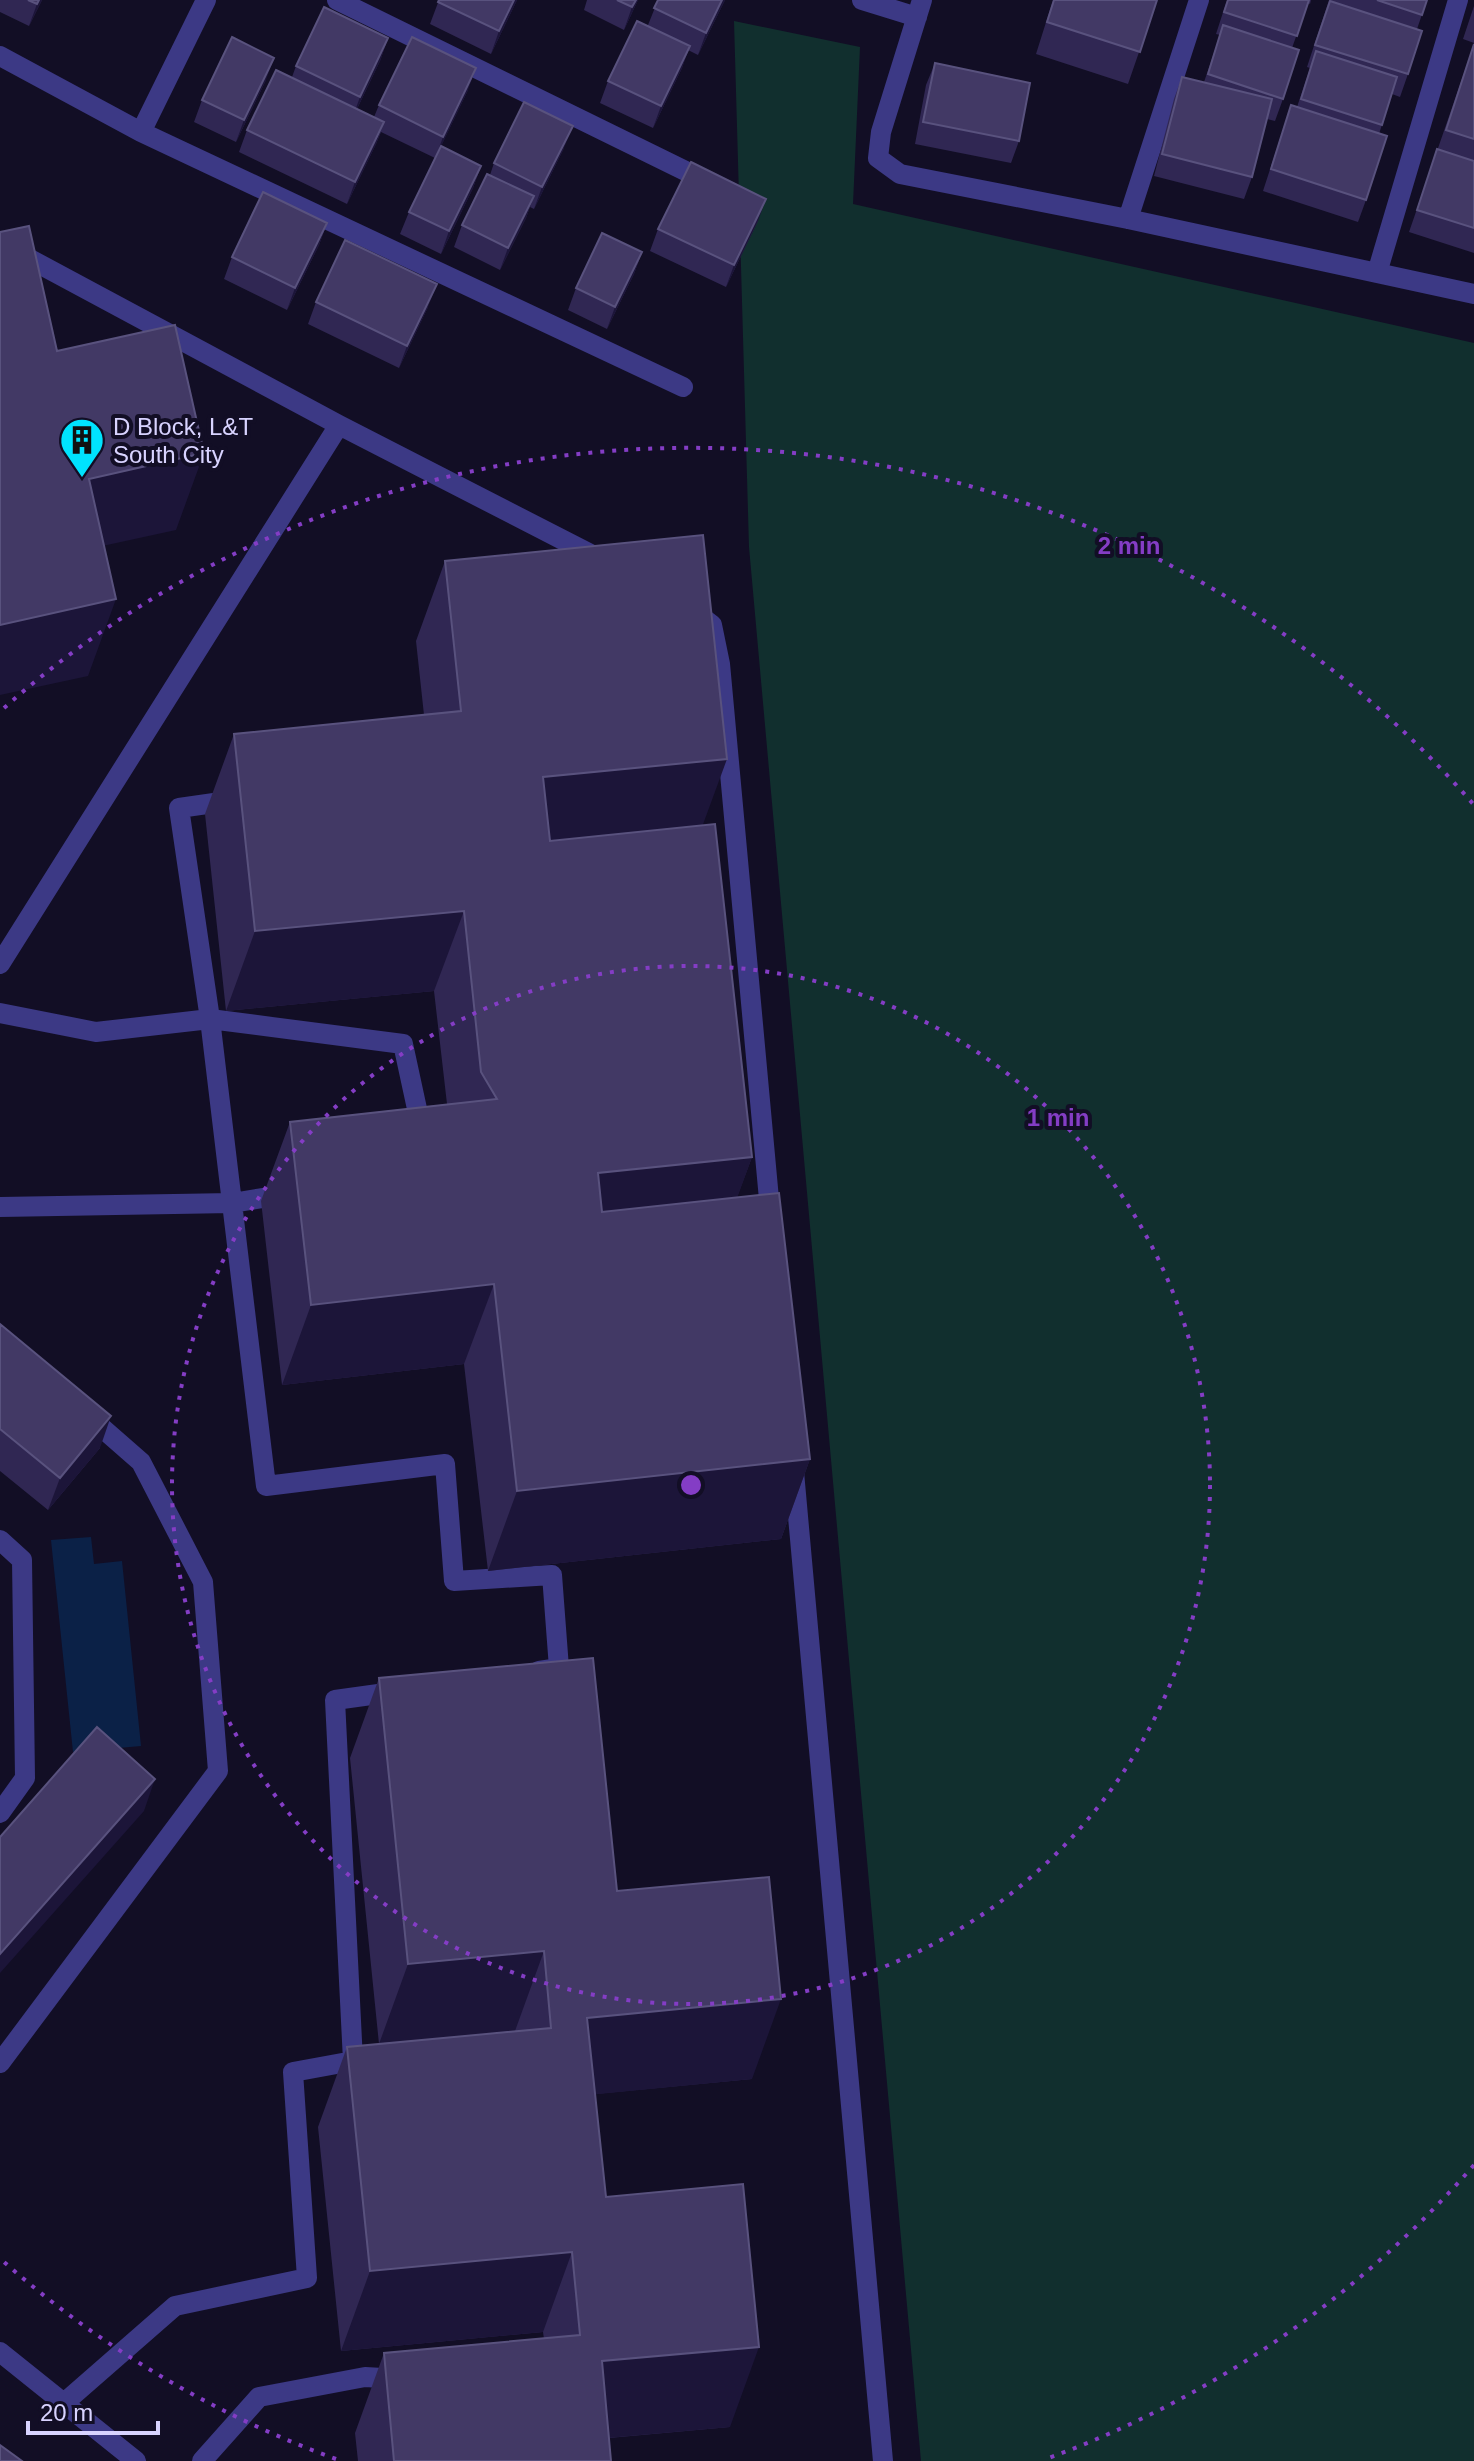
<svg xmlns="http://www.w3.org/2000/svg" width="1474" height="2461" viewBox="0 0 1474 2461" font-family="Helvetica,sans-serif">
<rect width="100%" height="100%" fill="#120e25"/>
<!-- green -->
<path fill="#112f2e" d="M734,21L860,47L853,204L1474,343V2461H921L749,547Z"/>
<!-- water -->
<path fill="#0b2147" d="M91,1537L94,1564L122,1561L141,1746L73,1752L51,1540Z"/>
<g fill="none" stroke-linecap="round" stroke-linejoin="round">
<!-- street -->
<path stroke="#3c3985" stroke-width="20" d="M337,0L710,183
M862,0L917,17
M922,0L881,132L878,158L900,174L1128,219L1474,294
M0,56L141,132L683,387
M141,132L206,0
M1128,219L1199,0
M0,243L339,425L602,560
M1377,273L1458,0
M699,615L712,625L720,664L771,1221
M235,800L179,808L210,1019L403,1044L422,1132
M0,964L339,425
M0,1013L96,1032L210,1019L232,1203L0,1207
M288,1194L232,1203L266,1486L445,1464L454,1581L552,1575L559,1668L539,1671
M794,1472L883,2461
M0,1540L22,1560L25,1778L0,1813
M0,2063L218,1771L203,1582L141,1462L85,1413
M0,2352L136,2461
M64,2403L175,2306L307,2278L293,2072L353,2061L335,1700L400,1691
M202,2461L259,2397L365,2377L400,2379"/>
</g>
<!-- wall -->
<path fill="#302753" d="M0,0H42L29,26L0,12Z
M439,0H517L491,54L430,24Z
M587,0H638L624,30L584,10Z
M658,0H725L698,55L688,50L682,68L653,128L600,103L608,81L648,25Z
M1053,0H1157L1128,84L1036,54Z
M1227,0H1311L1310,4L1308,3L1292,48L1283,99L1275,121L1267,119L1252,177L1244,199L1154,176L1174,99L1182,77L1204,82L1220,35L1216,34Z
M1329,0H1427L1417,29L1408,74L1400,97L1392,94L1379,134L1366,200L1358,222L1263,191L1291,105L1297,107L1310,68L1307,67Z
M1474,6V43L1463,39Z
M388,38L380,61L357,109L374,117L379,105L468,90L441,146L481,166L473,188L441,254L400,234L409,212L435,158L381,132L376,144L347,204L239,152L247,130L292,77L296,66Z
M1474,44V253L1409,232Z
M935,63L1019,141L1011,163L915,144L926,85Z
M266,80L236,142L194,122L202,100Z
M564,148L534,209L530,207L526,218L500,270L454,247L462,225L490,175L494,163Z
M758,221L726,287L650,251L658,229Z
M327,223L319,245L287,310L224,279L232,257Z
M642,252L634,274L607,329L568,310L576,288Z
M316,302L428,307L399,368L308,324Z
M445,561L703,825L752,1157L737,1197L810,1459L781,1539L488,1571L464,1364L282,1385L261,1201L290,1122L447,1104L434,991L226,1011L205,814L234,734L424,715L416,641Z
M0,1324L100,1448L48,1510L0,1471Z
M379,1678L617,1891L752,2079L595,2094L606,2197L730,2427L609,2438L611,2461H358L355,2433L384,2353L544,2339L543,2332L341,2351L318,2127L347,2047L379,2044L350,1758Z"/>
<!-- shaded-wall -->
<path fill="#1c1539" d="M39,0H42L29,26L37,4Z
M514,0H517L491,54L499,31Z
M636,0H638L624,30L632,7Z
M722,0H725L698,55L706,33Z
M388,38L380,61L352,119L360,97Z
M690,46L682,68L653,128L661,106Z
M274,58L266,80L236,142L244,120Z
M476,68L468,90L435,159L443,137Z
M384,122L376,144L347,204L355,182Z
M573,126L564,148L534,209L542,187Z
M481,166L473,188L441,254L449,231Z
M534,196L526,218L500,270L508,248Z
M766,199L758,221L726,287L734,265Z
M327,223L319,245L287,310L295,288Z
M642,252L634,274L607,329L615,307Z
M437,284L428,307L399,368L407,346Z
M204,453L176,530L61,555L89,479Z
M116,599L88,676L0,695V625Z
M727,759L698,838L514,857L543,777Z
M464,911L434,991L226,1011L255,931Z
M752,1157L723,1237L569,1253L598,1173Z
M494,1284L464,1364L282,1385L311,1305Z
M111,1416L100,1448L48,1510L60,1478Z
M810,1459L781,1539L488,1571L517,1491Z
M155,1779L144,1811L0,1973V1954Z
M544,1951L515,2031L379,2044L408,1964Z
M781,1999L752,2079L558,2098L587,2018Z
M572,2252L543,2332L341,2351L370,2271Z
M759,2347L730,2427L573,2441L602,2361Z"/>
<!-- building -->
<path fill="#423965" stroke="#59527e" stroke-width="2" d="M28,0H39L37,4Z
M439,0H514L499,31L438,2Z
M617,0H636L632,7Z
M658,0H722L706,33L654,8Z
M1054,0H1157L1140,52L1047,22Z
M1228,0H1309L1297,36L1224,12Z
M1377,0H1427L1422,15Z
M1330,1L1422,31L1408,74L1315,45Z
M324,7L388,38L360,97L296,66Z
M637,21L690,46L661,106L608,81Z
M1223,25L1299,50L1283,99L1208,74Z
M232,37L274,58L244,120L202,100Z
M412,37L476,68L443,137L379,105Z
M1474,44V139L1446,130Z
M1316,51L1397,77L1382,125L1301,99Z
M935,63L1030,83L1019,141L923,122Z
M276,70L384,122L355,182L247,130Z
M1182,77L1272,99L1252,177L1162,154Z
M524,102L573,126L542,187L494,163Z
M1291,105L1387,136L1366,200L1271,169Z
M441,146L481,166L449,231L409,212Z
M1437,149L1474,161V228L1417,210Z
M691,162L766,199L734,265L658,229Z
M487,174L534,196L508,248L462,225Z
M263,192L327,223L295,288L232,257Z
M29,226L57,351L175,325L204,453L89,479L116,599L0,625V232Z
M602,233L642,252L615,307L576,288Z
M345,240L437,284L407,346L316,302Z
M703,535L727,759L543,777L550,841L715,824L752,1157L598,1173L602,1212L779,1193L810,1459L517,1491L494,1284L311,1305L290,1122L497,1099L481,1072L464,911L255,931L234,734L461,711L445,561Z
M0,1324L111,1416L60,1478L0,1429Z
M593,1658L617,1891L769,1877L781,1999L587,2018L606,2197L743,2184L759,2347L602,2361L611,2461H394L384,2353L580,2335L572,2252L370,2271L347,2047L551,2028L544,1951L408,1964L379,1678Z
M97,1727L155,1779L0,1954V1837Z
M0,2445L22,2461H0Z"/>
<!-- distance rings -->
<g fill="none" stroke="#843dc5" stroke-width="4" stroke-dasharray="4 8">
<circle cx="691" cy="1485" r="519"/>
<path d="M1474 2165A1037 1037 0 0 1 1046 2459M336 2459A1037 1037 0 0 1 4 2262M4 708A1037 1037 0 0 1 1474 805"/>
</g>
<!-- icons -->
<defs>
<g id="building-pin" transform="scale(2.3)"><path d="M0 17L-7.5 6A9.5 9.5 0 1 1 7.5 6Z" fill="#00e3fe" stroke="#120e25"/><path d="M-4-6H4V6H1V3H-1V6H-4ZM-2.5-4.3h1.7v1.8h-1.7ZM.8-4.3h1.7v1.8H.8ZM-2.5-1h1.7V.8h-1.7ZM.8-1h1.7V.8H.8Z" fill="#111"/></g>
</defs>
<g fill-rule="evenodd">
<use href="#building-pin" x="82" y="440"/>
</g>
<g text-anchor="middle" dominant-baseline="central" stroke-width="8" stroke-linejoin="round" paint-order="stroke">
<!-- poi labels -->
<g font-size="24" fill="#d8d3ff" stroke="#120e25" text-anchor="start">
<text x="113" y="426">D Block, L&amp;T<tspan x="113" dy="28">South City</tspan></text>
</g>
</g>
<circle cx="691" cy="1485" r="12" fill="#843dc5" stroke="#120e25" stroke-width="4"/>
<g font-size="24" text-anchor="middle" font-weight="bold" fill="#843dc5" stroke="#120e25" stroke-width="8" stroke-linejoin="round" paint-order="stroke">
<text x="1129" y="554">2 min</text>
<text x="1058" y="1126">1 min</text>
</g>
<!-- scale -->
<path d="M28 2421v12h130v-12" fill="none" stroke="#d8d3ff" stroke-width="4"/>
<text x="40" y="2421" font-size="24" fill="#d8d3ff" stroke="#120e25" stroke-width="6" paint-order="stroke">20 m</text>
</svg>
